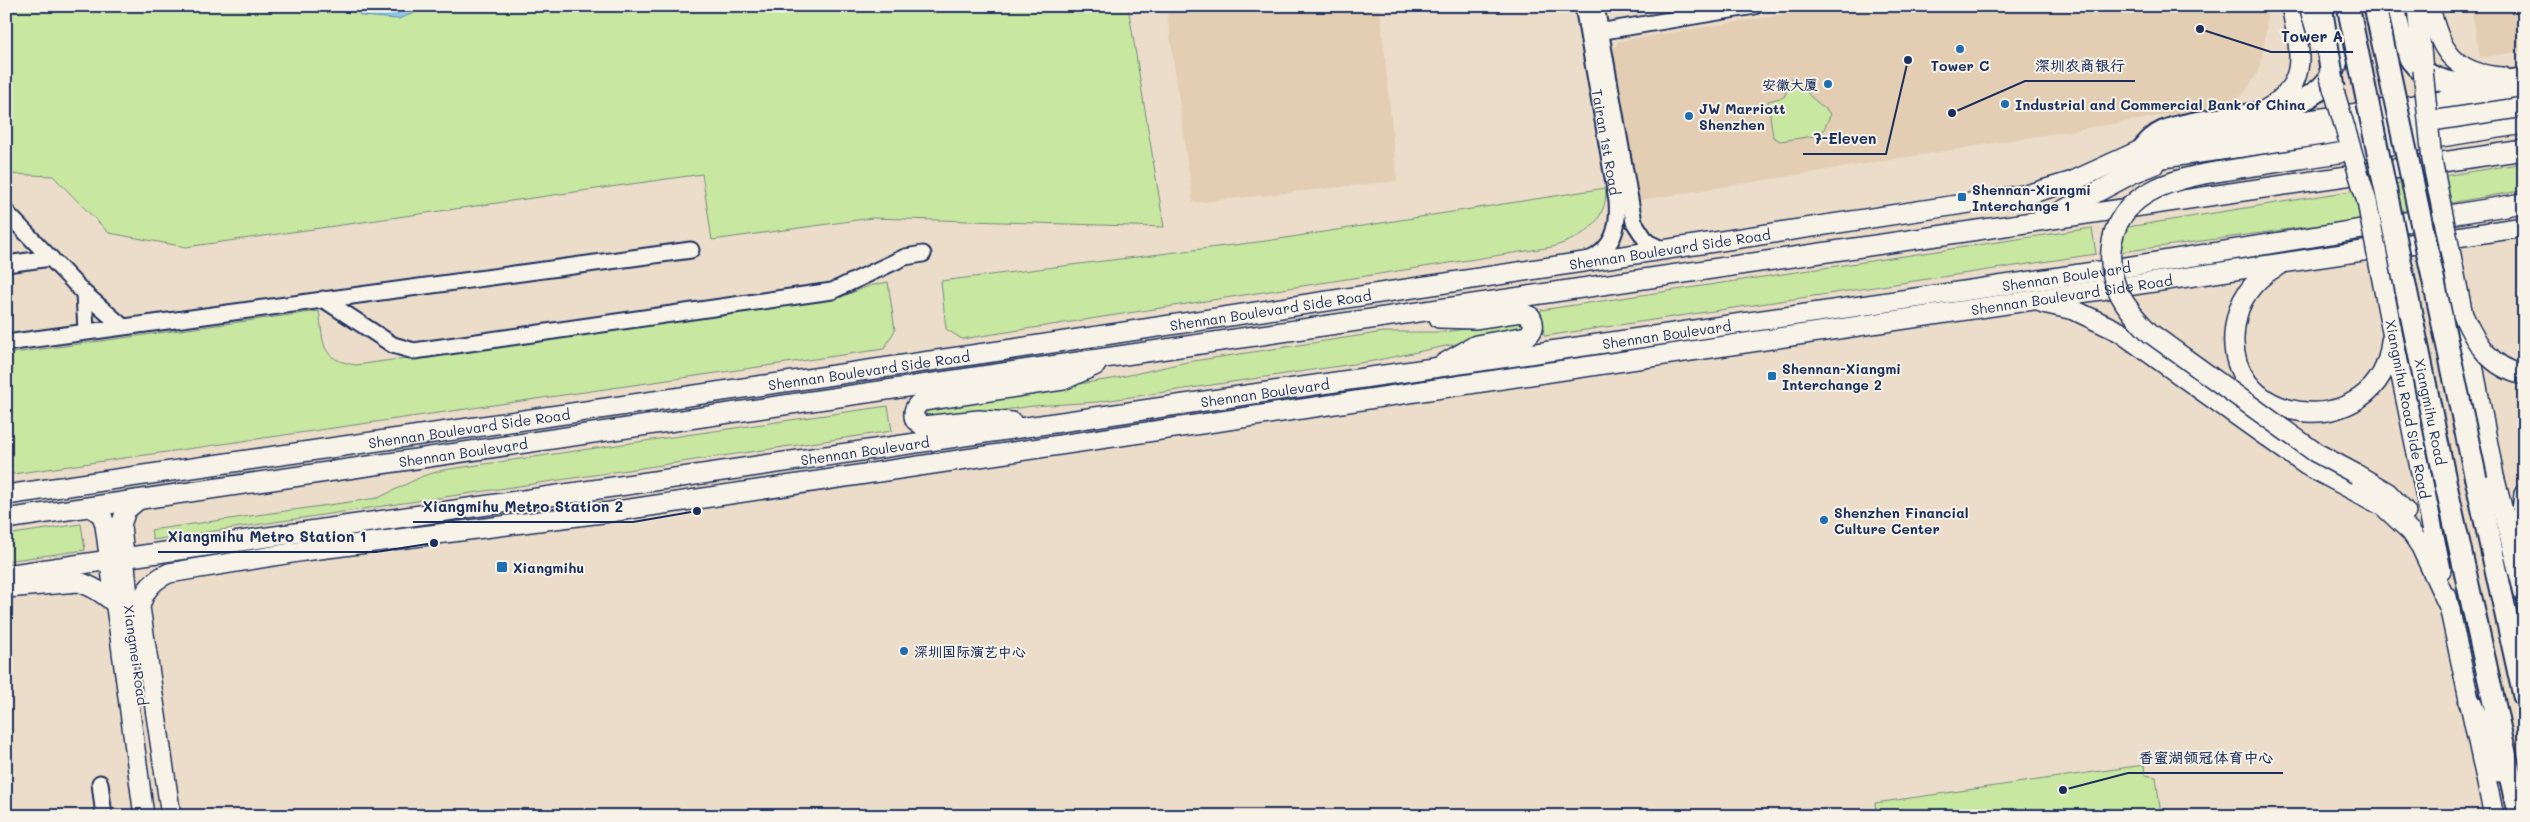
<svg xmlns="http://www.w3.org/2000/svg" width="2530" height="822" viewBox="0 0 2530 822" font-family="Mali,'LXGW WenKai TC',sans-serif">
<rect width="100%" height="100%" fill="#ebddc9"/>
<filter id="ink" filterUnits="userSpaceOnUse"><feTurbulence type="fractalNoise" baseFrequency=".02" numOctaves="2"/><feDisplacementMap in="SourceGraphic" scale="10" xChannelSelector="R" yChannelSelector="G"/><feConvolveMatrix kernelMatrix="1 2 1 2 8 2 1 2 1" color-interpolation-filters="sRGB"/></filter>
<g filter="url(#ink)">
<!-- built -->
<path fill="#e3ceb4" d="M1166,6H1380L1397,181L1193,203Z
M1835,6H2267V23L2263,52L2257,74L2245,92L2230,105L1635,201L1611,53L1619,41Z
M2471,6H2524V51L2480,58Z"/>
<!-- green -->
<path fill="#c8e7a0" stroke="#728b7f" d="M6,6H1128L1164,227L872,218L712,240L702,174L186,247L109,233L53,176L6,174Z
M1793,76L1811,97L1831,114L1821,135L1780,141L1773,137L1768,101L1784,97Z
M2524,163V190L2342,222L2113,253L2109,230Z
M1606,188C1607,223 1582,238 1552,247L962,339L946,329L941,281L1266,241Z
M2092,228L2096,254L1545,336C1541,329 1545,322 1539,315L1541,310Z
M888,282L895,330L884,349L6,475V354L319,311C324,344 319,359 356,365L839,298L869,286Z
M1514,322L1519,323L1523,326L1516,334L1456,344L1373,361L1097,402L1033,406L932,420L926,416V410L931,406L1112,379L1187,362L1384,332H1444Z
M888,406L892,431L153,540L151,530L378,498L423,476L443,470Z
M81,524L85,550L6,561V535Z
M2144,765L2145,775L2156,777L2161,816H1877L1875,803Z"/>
<!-- water -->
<path fill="#8bc9eb" stroke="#5e8bb3" d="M348,6H433L398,19L362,16Z"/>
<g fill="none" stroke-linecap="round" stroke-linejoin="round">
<!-- shore -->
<path stroke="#486d96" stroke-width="1" d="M356,6L364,11L396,14L415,6"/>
<!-- minor casing -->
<g stroke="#1b2f5e" stroke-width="19">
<g id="minor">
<path id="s1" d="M1583,6L1617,201C1619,227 1614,248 1589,260"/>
<path d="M1596,6L1634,222L1647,242L1664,250"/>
<path d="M1592,33L1755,6"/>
<path d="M6,212L84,293L122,326"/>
<path d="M6,264L51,258"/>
<path d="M84,293L86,331"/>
<path d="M323,299L393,345L414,351L832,291L905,257L923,254"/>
<path d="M6,343L691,250"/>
<path d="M100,783L104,816"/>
</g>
</g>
<!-- major casing -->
<g stroke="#1b2f5e" stroke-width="22">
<g id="major">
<path d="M2417,6L2423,70"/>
<path d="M2430,6C2439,50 2454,74 2503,77"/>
<path d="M2265,110C2311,84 2300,50 2291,6"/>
<path d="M2339,153L2524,124"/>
<path d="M2134,162L2438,120"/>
<path d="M2056,214L2133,173L2154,165"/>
<path d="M2280,265C2260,274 2242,294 2237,316C2209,430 2382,448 2391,341"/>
<path d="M2043,303L2074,310L2120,332L2306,465L2383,506L2411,532L2421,547L2450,609"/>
<path d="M1439,318L1474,319L1521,312L1531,317C1535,324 1534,331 1527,336L1476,345L1443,364"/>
<path d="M2465,323L2494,476L2524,593"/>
<path d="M2391,327L2441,570"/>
<path d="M1012,422L979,420L923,426L915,420C912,411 915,405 923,401L1063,380L1096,365"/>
<path d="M2356,474L2388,493L2406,512"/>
<path id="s2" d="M6,495L1006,350L2029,194L2073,181L2143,149L2189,137L2520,90"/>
<path d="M91,507L102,515L105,525L144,816"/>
<path id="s3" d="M6,519L2524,150"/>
<path d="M2518,547L2524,494"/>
<path id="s4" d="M6,575L2101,271L2524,203"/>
<path d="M6,588L78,582C94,586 107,596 119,607"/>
<path d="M2447,597L2494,816"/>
<path d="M131,626L121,525L126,510L138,500"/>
<path id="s5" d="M171,816L140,607C144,590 153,580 169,573L304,551L610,512L892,470L2524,227"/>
</g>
</g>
<!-- highway casing -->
<g stroke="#1b2f5e" stroke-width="25">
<path id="highway" d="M2394,6C2397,20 2399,34 2404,47C2425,96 2483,84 2524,79
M2143,149C2149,142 2154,136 2163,132C2210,110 2334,126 2338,52C2339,36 2335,21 2332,6
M2400,371L2433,441
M2476,479L2524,696
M2446,485L2519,816
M2470,702L2499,771"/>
</g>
<!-- minor -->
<use href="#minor" stroke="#f7f3e8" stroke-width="15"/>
<!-- major -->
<use href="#major" stroke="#f7f3e8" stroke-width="19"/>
<!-- highway -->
<use href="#highway" stroke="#f7f3e8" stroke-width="21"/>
<!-- major-bridge casing -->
<g stroke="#1b2f5e" stroke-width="22" stroke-linecap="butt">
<path id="major-bridge" d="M2309,6L2320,43
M2423,70L2432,160L2463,315C2476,344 2491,368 2524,375
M2329,74L2367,202L2391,327
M2438,120L2524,107
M2339,153C2308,158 2278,162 2248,167C2196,175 2116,182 2111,250C2108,285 2126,309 2150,333L2315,452L2356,474"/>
</g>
<!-- highway-bridge casing -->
<g stroke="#1b2f5e" stroke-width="25" stroke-linecap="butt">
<g id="highway-bridge">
<path d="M2321,6L2334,88"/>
<path id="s6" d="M2348,6L2446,485"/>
<path d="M2375,6L2476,479"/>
</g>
</g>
<!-- major-bridge -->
<use href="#major-bridge" stroke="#f7f3e8" stroke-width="19"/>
<!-- highway-bridge -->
<use href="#highway-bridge" stroke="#f7f3e8" stroke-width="21"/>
</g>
</g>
<!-- markers -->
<g fill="#1f6fb2" stroke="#f7f3e8" stroke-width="2">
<circle cx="1960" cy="49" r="5"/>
<circle cx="1828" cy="84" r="5"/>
<circle cx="2005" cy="104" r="5"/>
<circle cx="1689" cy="116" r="5"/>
<rect x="1957" y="192" width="10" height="10" rx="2.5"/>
<rect x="1767" y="371" width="10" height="10" rx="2.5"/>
<circle cx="1824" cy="520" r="5"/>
<rect x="496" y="561" width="12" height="12" rx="2.5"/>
<circle cx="904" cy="651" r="5"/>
</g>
<g text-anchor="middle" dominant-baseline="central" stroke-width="4" stroke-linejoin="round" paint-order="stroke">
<!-- poi labels -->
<g font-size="14" font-weight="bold" fill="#1b2f5e" stroke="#f7f3e8" text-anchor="start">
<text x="1960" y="65" text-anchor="middle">Tower C</text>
<text x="1818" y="84" text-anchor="end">安徽大厦</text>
<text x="2015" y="104">Industrial and Commercial Bank of China</text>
<text x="1699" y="108">JW Marriott<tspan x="1699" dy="16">Shenzhen</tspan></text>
<text x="1972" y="189">Shennan-Xiangmi<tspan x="1972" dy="16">Interchange 1</tspan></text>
<text x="1782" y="368">Shennan-Xiangmi<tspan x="1782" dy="16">Interchange 2</tspan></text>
<text x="1834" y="512">Shenzhen Financial<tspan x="1834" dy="16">Culture Center</tspan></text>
<text x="513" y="567">Xiangmihu</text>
<text x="914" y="651">深圳国际演艺中心</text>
</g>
<!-- street labels -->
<g font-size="14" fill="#1b2f5e" stroke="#f7f3e8">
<text stroke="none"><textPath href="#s1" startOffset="138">Tairan 1st Road</textPath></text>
<text stroke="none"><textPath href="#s2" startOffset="1682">Shennan Boulevard Side Road</textPath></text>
<text stroke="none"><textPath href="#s4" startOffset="2082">Shennan Boulevard</textPath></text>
<text stroke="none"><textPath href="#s5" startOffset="2181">Shennan Boulevard Side Road</textPath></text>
<text stroke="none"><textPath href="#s2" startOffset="1278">Shennan Boulevard Side Road</textPath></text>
<text stroke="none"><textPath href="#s4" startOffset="1678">Shennan Boulevard</textPath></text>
<text stroke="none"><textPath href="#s2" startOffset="872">Shennan Boulevard Side Road</textPath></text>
<text stroke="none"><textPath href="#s4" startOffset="1272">Shennan Boulevard</textPath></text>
<text transform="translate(2408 409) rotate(79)">Xiangmihu Road Side Road</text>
<text stroke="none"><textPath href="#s6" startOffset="414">Xiangmihu Road</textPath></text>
<text stroke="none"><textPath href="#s2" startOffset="468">Shennan Boulevard Side Road</textPath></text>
<text stroke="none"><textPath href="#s4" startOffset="868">Shennan Boulevard</textPath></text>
<text stroke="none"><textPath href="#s3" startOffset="462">Shennan Boulevard</textPath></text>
<text transform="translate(136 655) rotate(82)">Xiangmei Road</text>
</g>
</g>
<!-- callouts -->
<path fill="none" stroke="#1b2f5e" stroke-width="2" d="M2200 29L2271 52H2353M1952 113L2025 81H2135M1908 60L1886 154H1803M697 511L633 522H413M434 543L376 552H158M2063 790L2128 773H2283"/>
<g fill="#1b2f5e" stroke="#f7f3e8" stroke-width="2">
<circle cx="2200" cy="29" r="5"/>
<circle cx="1952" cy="113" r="5"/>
<circle cx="1908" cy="60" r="5"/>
<circle cx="697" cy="511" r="5"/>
<circle cx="434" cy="543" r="5"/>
<circle cx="2063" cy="790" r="5"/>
</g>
<g font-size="15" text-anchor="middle" font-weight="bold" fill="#1b2f5e" stroke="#f7f3e8" stroke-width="4" stroke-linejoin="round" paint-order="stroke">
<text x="2312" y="42">Tower A</text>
<text x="2080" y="71">深圳农商银行</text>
<text x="1845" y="144">7-Eleven</text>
<text x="523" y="512">Xiangmihu Metro Station 2</text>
<text x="267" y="542">Xiangmihu Metro Station 1</text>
<text x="2206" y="763">香蜜湖领冠体育中心</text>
</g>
<!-- margin -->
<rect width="2530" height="822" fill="none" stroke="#f7f3e8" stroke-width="25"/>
<rect x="12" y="12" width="2505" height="797" fill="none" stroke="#1b2f5e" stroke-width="2" filter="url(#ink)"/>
</svg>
